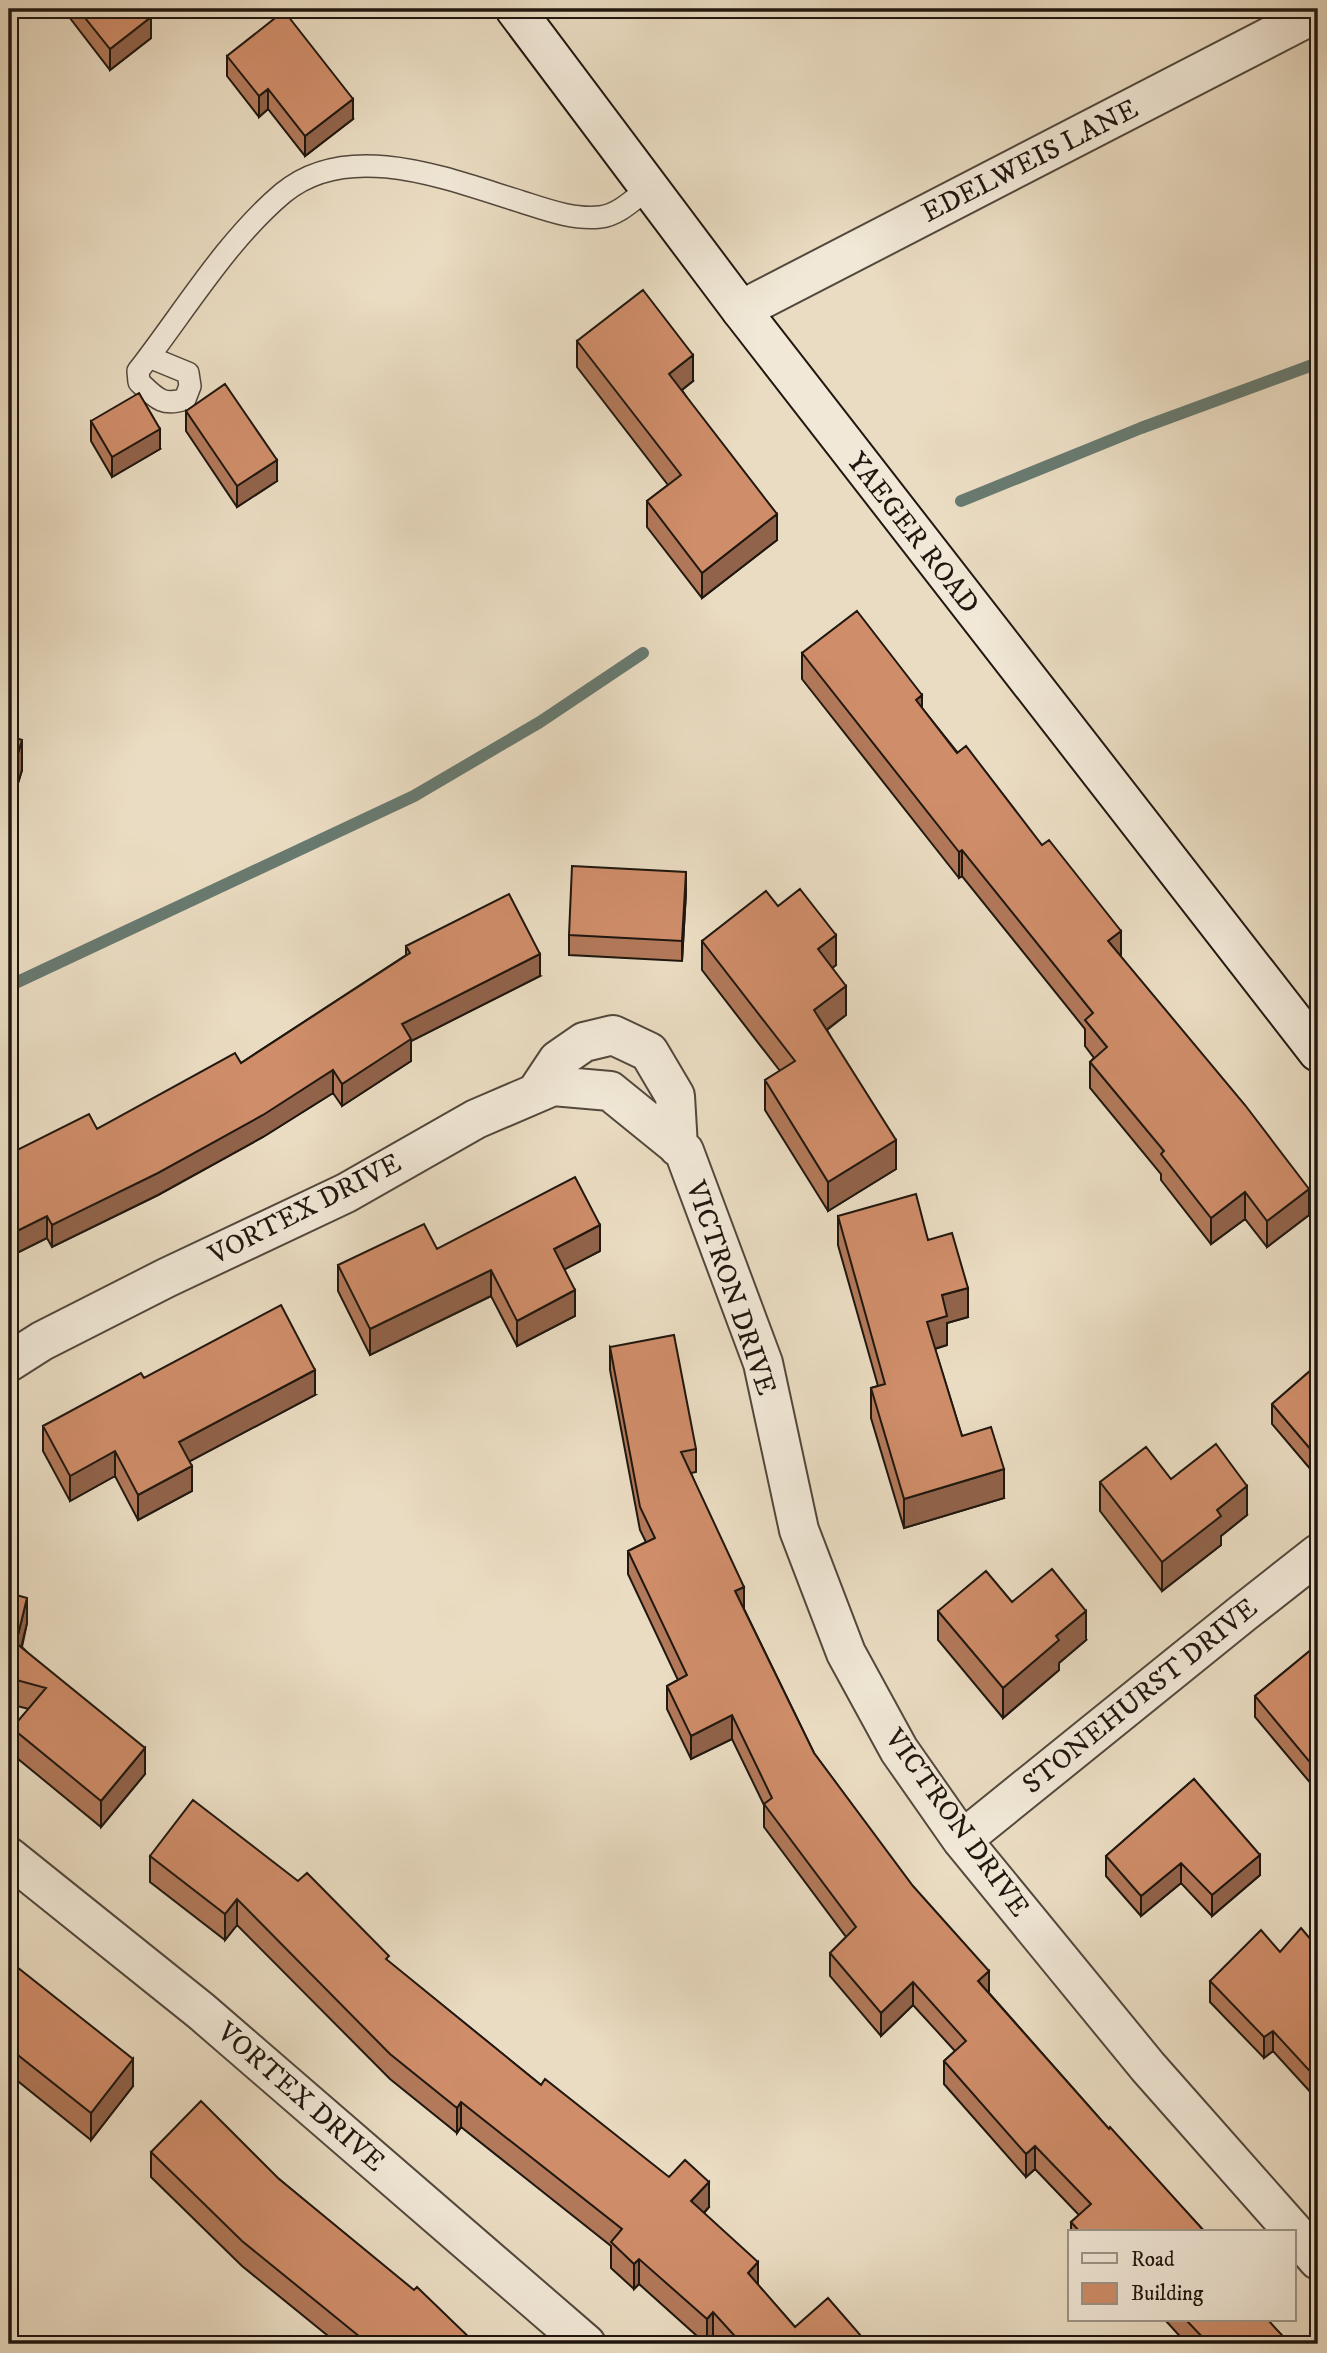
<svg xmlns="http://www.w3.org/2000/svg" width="1327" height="2353" viewBox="0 0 1327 2353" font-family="'IM FELL DW Pica',serif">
<rect width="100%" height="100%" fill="#eadcc2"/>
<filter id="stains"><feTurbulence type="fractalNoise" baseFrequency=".00286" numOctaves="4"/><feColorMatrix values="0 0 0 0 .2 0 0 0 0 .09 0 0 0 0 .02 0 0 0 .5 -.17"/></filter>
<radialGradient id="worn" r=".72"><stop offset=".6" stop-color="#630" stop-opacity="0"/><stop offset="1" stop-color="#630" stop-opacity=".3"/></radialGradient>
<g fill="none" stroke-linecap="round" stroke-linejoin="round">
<!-- stream -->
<path stroke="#687a70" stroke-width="12" d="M961,501L1141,428L1318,363
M9,986L414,796L540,722L643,653"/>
<!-- lane casing -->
<g stroke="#52483c" stroke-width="24">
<path id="lane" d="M149,357L188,373L190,386L185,399C162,407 155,397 139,382L138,371C184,312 226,241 283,193C349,138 450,180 522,202C547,210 574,220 600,217C619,215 635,198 650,187"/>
</g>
<!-- street casing -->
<g stroke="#52483c" stroke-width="42">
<path id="street" d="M741,310L1318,12
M536,1093L558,1060L584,1042L613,1035L649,1052L675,1096L678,1147
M9,1362L42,1341L166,1278L346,1193L476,1119L553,1086L610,1091L684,1151L763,1363L799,1530L846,1653L899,1750L962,1840L1148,2067L1294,2232
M962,1840L1243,1613L1318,1554
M9,1857L201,2011L586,2344
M1294,2232L1318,2260"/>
</g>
<!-- secondary casing -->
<g stroke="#20170f" stroke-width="42">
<path id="secondary" d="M515,9L741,310L1318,1052"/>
</g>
<!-- lane -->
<use href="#lane" stroke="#f1e8d7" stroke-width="21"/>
<!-- street -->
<use href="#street" stroke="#f1e8d7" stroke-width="38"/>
<!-- secondary -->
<use href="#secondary" stroke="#f1e8d7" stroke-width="38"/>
</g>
<!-- wall -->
<path fill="#b2795a" stroke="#20170f" stroke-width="2" d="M63,9H144L151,38L110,70Z
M227,56L353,119L305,156L268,109L259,117L227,76Z
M577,341L693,381L682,390L777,540L702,598L647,527V501L668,485L577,367Z
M186,411L277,481L237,507L186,431Z
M91,421L160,449L112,477L91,441Z
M802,653L922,708L1121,957L1309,1215L1267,1247L1245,1219L1211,1244L1161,1180V1174L1090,1088V1062L1094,1058L1085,1046V1029L962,876L959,878L802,679Z
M9,736L22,770L10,809L9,808Z
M686,892L682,961L569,955V935Z
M778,906L836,965L832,968L846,1015L827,1030L896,1169L828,1211L765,1110V1080L780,1071L702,970V941Z
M406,946L540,976L411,1041V1061L342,1106L333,1093L263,1137L158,1195L52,1247L47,1238L9,1257V1154L97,1129L241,1063L406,955Z
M838,1216L928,1240L968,1317L947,1323V1345L935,1349L962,1436L1004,1498L904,1528L871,1418V1388L878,1386L838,1245Z
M437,1249L600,1251L564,1269L575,1316L517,1346L491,1296L370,1355L338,1291V1265Z
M610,1347L696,1449V1472L691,1473L744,1609L814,1753L989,1993L1109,2129L1205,2232H1071V2222L1079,2215L1035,2169L1026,2177L944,2084V2061L955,2051L913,2005L881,2036L830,1976V1953L846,1937L764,1827V1805L732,1739L691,1759L667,1709V1686L678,1680L628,1574V1551L646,1542L640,1530L610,1370Z
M1318,1364V1476L1317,1477L1272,1424V1404Z
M144,1378L315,1395L189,1461L192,1491L138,1520L115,1476L70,1501L43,1451V1426Z
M1171,1479L1247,1515L1221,1536V1545L1162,1591L1100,1511V1482Z
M9,1593L27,1623L22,1647L145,1774L101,1827L12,1754V1728L29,1709L9,1704Z
M938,1611L1086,1640L1059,1663V1670L1003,1718L938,1640Z
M1318,1644V1792L1255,1717V1696Z
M1194,1779L1260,1875L1212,1916L1181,1883L1141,1916L1106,1876V1856Z
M150,1856L389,1962L541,2085L709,2207L704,2213L758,2285L795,2327L868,2344H719L713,2337L706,2344L639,2284L634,2289L611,2268V2246L461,2127L457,2133L390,2079L237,1925L225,1940L150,1882Z
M1318,1948V2119L1314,2115V2096L1273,2051L1264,2058L1210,2002V1981L1280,1952Z
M9,1959L133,2086L91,2140L9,2074Z
M151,2152L279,2179L476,2344H338L242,2266L151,2177Z
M1165,2320H1269V2322L1290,2344H1187Z"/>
<!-- shaded-wall -->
<path fill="#91634a" stroke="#20170f" stroke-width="2" d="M151,17V38L110,70V49Z
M268,89V109L259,117V96Z
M353,99V119L305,156V136Z
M693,355V381L669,400V374Z
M160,429V449L112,477V457Z
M277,460V481L237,507V486Z
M777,514V540L702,598V573Z
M922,695V721L916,700Z
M22,740V770L10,809V779Z
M962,850V876L959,878V852Z
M686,872V892L682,961V941Z
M1121,931V957L1108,941Z
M836,935V965L818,979V949Z
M540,954V976L411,1041V1061L342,1106V1084L402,1024Z
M846,986V1015L814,1039V1010Z
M333,1070V1093L263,1137L158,1195L52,1247V1225Z
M896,1140V1169L828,1211V1182Z
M1309,1189V1215L1267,1247V1221Z
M1245,1192V1219L1211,1244V1218Z
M47,1216V1238L9,1257V1235Z
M600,1225V1251L554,1275V1249Z
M491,1270V1296L370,1355V1329Z
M968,1288V1317L947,1323V1345L927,1351V1322L942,1295Z
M575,1290V1316L517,1346V1321Z
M315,1370V1395L179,1467V1442Z
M115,1451V1476L70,1501V1476Z
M1318,1456V1476L1317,1477V1457Z
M192,1466V1491L138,1520V1495Z
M1004,1469V1498L904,1528V1499Z
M1247,1486V1515L1221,1536V1545L1162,1591V1562L1217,1510Z
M744,1587V1610L735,1591Z
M27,1598V1623L16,1668V1643Z
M1086,1611V1640L1059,1663V1670L1003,1718V1688L1056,1636Z
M732,1715V1739L691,1759V1736Z
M145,1748V1774L101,1827V1801Z
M1260,1855V1875L1212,1916V1895Z
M1181,1863V1883L1141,1916V1896Z
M237,1899V1925L225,1940V1914Z
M989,1971V1994L978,1981Z
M913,1982V2005L881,2036V2013Z
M1273,2031V2051L1264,2058V2037Z
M133,2059V2086L91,2140V2113Z
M461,2102V2127L457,2133V2108Z
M1035,2146V2169L1026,2177V2154Z
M709,2182V2207L691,2227V2201Z
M639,2259V2284L634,2289V2264Z
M758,2262V2287L748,2273Z
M713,2312V2337L707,2344V2319Z"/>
<!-- building -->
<path fill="#cf8d69" stroke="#20170f" stroke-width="2" d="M78,9H144L151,17L110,49Z
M284,11L353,99L305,136L268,89L259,96L227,56Z
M643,290L693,355L669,374L777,514L702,573L647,501L681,475L577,341Z
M225,384L277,460L237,486L186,411Z
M139,393L160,429L112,457L91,421Z
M857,611L922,695L916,700L957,753L966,746L1042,845L1049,840L1121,931L1108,941L1245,1105L1309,1189L1267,1221L1245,1192L1211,1218L1161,1154L1164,1151L1090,1062L1107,1047L1085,1020L1093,1013L962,850L959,852L802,653Z
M9,736L22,740L10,779H9Z
M572,866L686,872L682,941L569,935Z
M800,889L836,935L818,949L846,986L814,1010L896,1140L828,1182L765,1080L795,1061L702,941L766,891L778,906Z
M509,894L540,954L402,1024L411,1039L342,1084L333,1070L263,1115L158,1173L52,1225L47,1216L9,1235V1154L89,1114L97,1129L235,1053L241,1063L410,953L406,946Z
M575,1177L600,1225L554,1249L575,1290L517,1321L491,1270L370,1329L338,1265L424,1224L437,1249Z
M916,1194L928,1240L952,1233L968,1288L942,1295L947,1316L927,1322L962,1436L991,1427L1004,1469L904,1499L871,1388L885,1384L838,1216Z
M281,1305L315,1370L179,1442L192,1466L138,1495L115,1451L70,1476L43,1426L141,1373L144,1378Z
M674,1335L696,1449L681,1452L744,1587L735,1591L814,1753L913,1886L989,1971L978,1981L1109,2129L1110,2127L1205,2232H1116L1115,2231L1113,2232H1080L1071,2222L1091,2204L1035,2146L1026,2154L944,2061L966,2041L913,1982L881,2013L830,1953L856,1927L764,1804L772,1798L732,1715L691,1736L667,1686L687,1675L628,1551L655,1538L640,1507L610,1347Z
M1318,1364V1456L1317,1457L1272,1404Z
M1216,1444L1247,1486L1217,1510L1221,1516L1162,1562L1100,1482L1146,1447L1171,1479Z
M1052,1569L1086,1611L1056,1636L1059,1640L1003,1688L938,1611L986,1571L1012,1602Z
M9,1593L27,1598L16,1643L145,1748L101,1801L12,1728L46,1688L9,1678Z
M1318,1644V1772L1255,1696Z
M1194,1779L1260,1855L1212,1895L1181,1863L1141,1896L1106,1856Z
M193,1800L298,1881L307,1873L389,1956L386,1959L541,2085L545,2079L669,2177L685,2160L709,2182L691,2201L758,2262L748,2273L795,2327L828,2298L868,2344H742L713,2312L707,2319L639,2259L634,2264L611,2242L622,2229L461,2102L457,2108L390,2054L237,1899L225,1914L150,1856Z
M1301,1928L1318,1948V1987L1317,1988L1318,1990V2080L1273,2031L1264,2037L1210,1981L1261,1930L1280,1952Z
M9,1959L17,1967L133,2059L91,2113L9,2048Z
M201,2101L279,2179L414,2290L417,2287L476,2344H362L365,2341L242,2241L151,2152Z
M1186,2320H1268L1290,2344H1209Z"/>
<g text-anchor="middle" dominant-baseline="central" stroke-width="6" stroke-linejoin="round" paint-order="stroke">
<!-- street labels -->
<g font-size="28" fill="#20170f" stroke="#f1e8d7">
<text transform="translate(1030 161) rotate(-27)">EDELWEIS LANE</text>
<text transform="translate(913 533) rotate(52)">YAEGER ROAD</text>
<text transform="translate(305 1209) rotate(-27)">VORTEX DRIVE</text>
<text transform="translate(731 1288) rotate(71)">VICTRON DRIVE</text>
<text transform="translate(1140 1696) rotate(-39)">STONEHURST DRIVE</text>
<text transform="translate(957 1823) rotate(54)">VICTRON DRIVE</text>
<text transform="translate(301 2097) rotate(41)">VORTEX DRIVE</text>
</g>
</g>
<!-- margin -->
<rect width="1327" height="2353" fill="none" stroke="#eadcc2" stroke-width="35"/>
<rect x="10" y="10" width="1306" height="2332" fill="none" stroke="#20170f" stroke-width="3.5"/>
<rect x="18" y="18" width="1292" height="2318" fill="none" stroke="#20170f" stroke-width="2"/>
<!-- legend -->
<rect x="1068" y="2230" width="228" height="91" fill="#f1e8d7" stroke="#9d9487" stroke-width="2"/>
<rect x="1082" y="2253" width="35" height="10" fill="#f1e8d7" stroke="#9d9487" stroke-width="2"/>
<text x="1131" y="2266" font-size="21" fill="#20170f">Road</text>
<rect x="1082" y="2283" width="35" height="21" fill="#cf8d69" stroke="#9d9487" stroke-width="2"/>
<text x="1131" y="2300" font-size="21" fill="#20170f">Building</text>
<rect width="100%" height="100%" filter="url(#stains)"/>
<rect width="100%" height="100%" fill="url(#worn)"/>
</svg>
